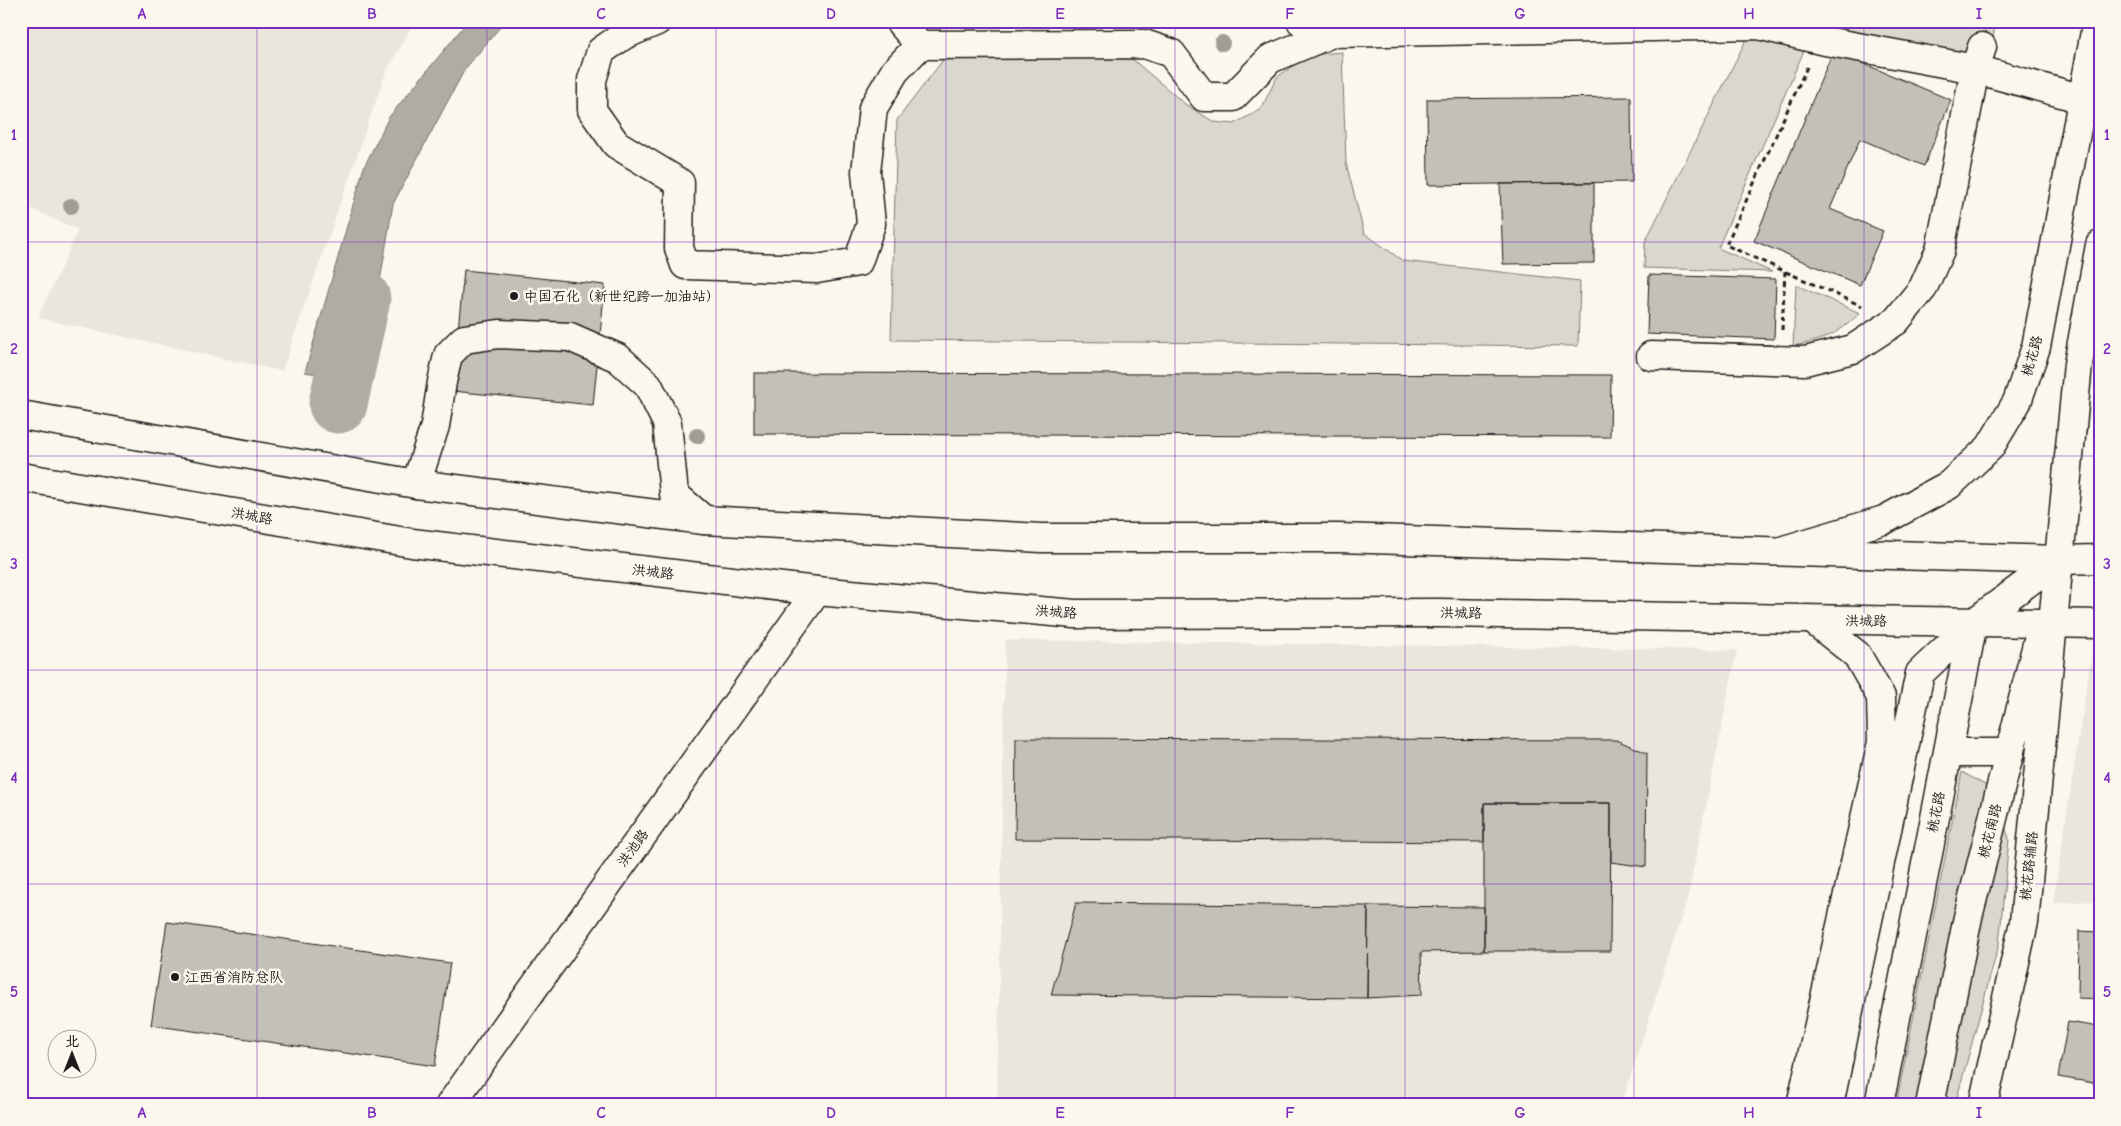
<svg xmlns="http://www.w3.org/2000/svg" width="2121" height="1126" viewBox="0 0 2121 1126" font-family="'Comic Neue','LXGW WenKai TC',sans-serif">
<rect width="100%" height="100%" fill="#fbf7ec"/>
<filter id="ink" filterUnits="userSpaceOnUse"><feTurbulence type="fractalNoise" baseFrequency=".02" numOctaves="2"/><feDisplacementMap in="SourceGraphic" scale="10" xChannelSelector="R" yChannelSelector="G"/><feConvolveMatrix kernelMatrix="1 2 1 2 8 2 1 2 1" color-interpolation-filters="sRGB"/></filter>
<g filter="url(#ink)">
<!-- built -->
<path fill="#eae6dc" d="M21,21H415L386,72L282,371L38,318L78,230L21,204Z
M1005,640L1737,650L1688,896L1625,1094L1619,1105H997Z
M2100,647V901L2053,903L2092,651Z"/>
<!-- green -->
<path fill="#dad7ce" stroke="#7b7a75" d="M1766,21H1996L1988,67Z
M1750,32L1806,46L1718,248L1772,272L1644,268L1645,242Z
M1342,52L1346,163L1364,233L1403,261L1580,281L1578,346L891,340L897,120L946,56L1132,59L1185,104L1214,122L1234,124L1261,109L1277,77L1309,55Z
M1796,285L1860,313C1837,335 1824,340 1793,346Z
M1962,772L1994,790L2009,839L1999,944L1955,1105H1896Z"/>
<!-- water -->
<path fill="#afaca5" stroke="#74726e" d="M468,21H505L465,69L393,204L363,382L305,372L364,167L389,117Z"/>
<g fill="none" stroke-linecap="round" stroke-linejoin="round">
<!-- river -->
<path stroke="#afaca5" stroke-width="59" d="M338,404L361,299"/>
</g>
<!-- building -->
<path fill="#c3c0b8" stroke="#1c1c1c" d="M1833,51L1951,100L1924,166L1860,139L1830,209L1883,231L1860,285L1754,241Z
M1631,97L1632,182L1428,185L1427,99Z
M1594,183V263L1503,264L1500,184Z
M464,270L605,285L593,405L452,391Z
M1649,275L1776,279L1774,339L1647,334Z
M754,373L1611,375L1610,437L754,434Z
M1016,738L1616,740L1647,753L1646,867L1611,862V803H1484V842L1015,839Z
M1484,803H1611L1610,951H1484Z
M1076,903L1368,906L1367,998L1051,995Z
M1368,906L1484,907V951L1421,952L1422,995L1367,998Z
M167,922L450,963L435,1066L151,1025Z
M2079,931L2100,932V999L2078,998Z
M2068,1022L2100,1027V1084L2058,1077Z"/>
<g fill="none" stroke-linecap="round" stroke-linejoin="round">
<!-- minor casing -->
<g stroke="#1c1c1c" stroke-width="31">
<path id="minor" d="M657,21L624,35L601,51L592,80V110L616,144L680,183L679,248L685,265L817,269L858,262L871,224L866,172L873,108L895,71L920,45L1144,44L1171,53L1204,97H1233L1270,59L1332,33L1758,25L1820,40L1975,69L2083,99
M899,21L920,45
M1301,21L1332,33
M1651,356L1805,361L1853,349L1896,321L1923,288L1940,250L1975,69L1982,47
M416,484L435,426L442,382L448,355L464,339L499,334L570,337L618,358L648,385L667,423L674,494L704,520
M450,1105L817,591"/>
</g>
<!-- major casing -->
<g stroke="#1c1c1c" stroke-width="31">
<path id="major" d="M1784,550L1884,520L1949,485L1990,447L2017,402L2036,347L2097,21
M1948,753H2010
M1801,1105L1882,742L1881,697L1857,655L1813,620
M1829,1105L1920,673L1973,623
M1879,1105L1973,623L2058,560
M1930,1105L1968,917L2037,644
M1983,1105L2024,922L2078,364L2100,245"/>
</g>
<!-- highway casing -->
<g stroke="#1c1c1c" stroke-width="31">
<path id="highway" d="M21,415L416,484L704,520L1041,538H1338L2058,560L2100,559
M21,477L412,543L817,591L1075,614L1439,613L2100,624"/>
</g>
<!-- path -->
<path stroke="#1c1c1c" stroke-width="3" stroke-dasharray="5 4" stroke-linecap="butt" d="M1807,67L1726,245L1862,306
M1782,330L1785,271"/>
<!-- minor -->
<use href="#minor" stroke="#fbf7ec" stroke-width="28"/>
<!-- major -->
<use href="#major" stroke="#fbf7ec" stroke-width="28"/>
<!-- highway -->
<use href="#highway" stroke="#fbf7ec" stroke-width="28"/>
</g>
<!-- trees -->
<g fill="#a09d97">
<circle cx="1222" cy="43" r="8"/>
<circle cx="71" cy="206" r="8"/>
<circle cx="697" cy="436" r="8"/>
</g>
</g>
<!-- grid -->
<path fill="none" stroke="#7b2cbf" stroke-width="1" stroke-opacity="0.55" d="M257,21V1105M487,21V1105M716,21V1105M946,21V1105M1175,21V1105M1405,21V1105M1634,21V1105M1864,21V1105M21,242H2100M21,456H2100M21,670H2100M21,884H2100"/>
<!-- markers -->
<g fill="#1c1c1c" stroke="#fbf7ec" stroke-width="2">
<circle cx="514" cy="296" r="5"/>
<circle cx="175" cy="977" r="5"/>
</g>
<g text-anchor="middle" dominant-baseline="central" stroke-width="5" stroke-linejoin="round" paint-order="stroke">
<!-- poi labels -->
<g font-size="14" fill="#1c1c1c" stroke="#fbf7ec" text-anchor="start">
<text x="524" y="296">中国石化（新世纪跨一加油站）</text>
<text x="185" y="977">江西省消防总队</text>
</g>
<!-- street labels -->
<g font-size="14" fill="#1c1c1c" stroke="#fbf7ec">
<text transform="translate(2032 356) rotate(-74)">桃花路</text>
<text transform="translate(252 516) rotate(10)">洪城路</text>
<text transform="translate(653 572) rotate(7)">洪城路</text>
<text transform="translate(1056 612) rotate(4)">洪城路</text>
<text transform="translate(1461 613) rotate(1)">洪城路</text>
<text transform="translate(1866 621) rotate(1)">洪城路</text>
<text transform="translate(1936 812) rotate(-79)">桃花路</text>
<text transform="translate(1990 831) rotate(-76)">桃花南路</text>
<text transform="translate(633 848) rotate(-54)">洪池路</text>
<text transform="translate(2029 866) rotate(-84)">桃花路辅路</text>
</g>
</g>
<!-- margin -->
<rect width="2121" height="1126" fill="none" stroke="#fbf7ec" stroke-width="55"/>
<!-- north arrow -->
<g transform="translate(72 1054)"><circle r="24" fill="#fbf7ec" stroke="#a29f99"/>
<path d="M0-4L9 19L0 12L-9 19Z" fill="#1c1c1c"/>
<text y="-8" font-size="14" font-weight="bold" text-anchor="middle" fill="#1c1c1c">北</text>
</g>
<rect x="28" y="28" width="2066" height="1070" fill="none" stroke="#7b2cbf" stroke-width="2"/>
<g font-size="16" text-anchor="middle" font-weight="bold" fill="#7b2cbf">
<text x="142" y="19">A</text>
<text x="372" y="19">B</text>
<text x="601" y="19">C</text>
<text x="831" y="19">D</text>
<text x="1060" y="19">E</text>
<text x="1290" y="19">F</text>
<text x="1520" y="19">G</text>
<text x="1749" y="19">H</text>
<text x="1979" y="19">I</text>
<text x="14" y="140">1</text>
<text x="2107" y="140">1</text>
<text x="14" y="354">2</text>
<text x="2107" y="354">2</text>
<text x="14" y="569">3</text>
<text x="2107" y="569">3</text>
<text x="14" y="783">4</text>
<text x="2107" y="783">4</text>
<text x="14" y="997">5</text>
<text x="2107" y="997">5</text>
<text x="142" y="1118">A</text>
<text x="372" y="1118">B</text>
<text x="601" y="1118">C</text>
<text x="831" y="1118">D</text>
<text x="1060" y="1118">E</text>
<text x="1290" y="1118">F</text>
<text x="1520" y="1118">G</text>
<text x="1749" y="1118">H</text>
<text x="1979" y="1118">I</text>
</g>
</svg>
